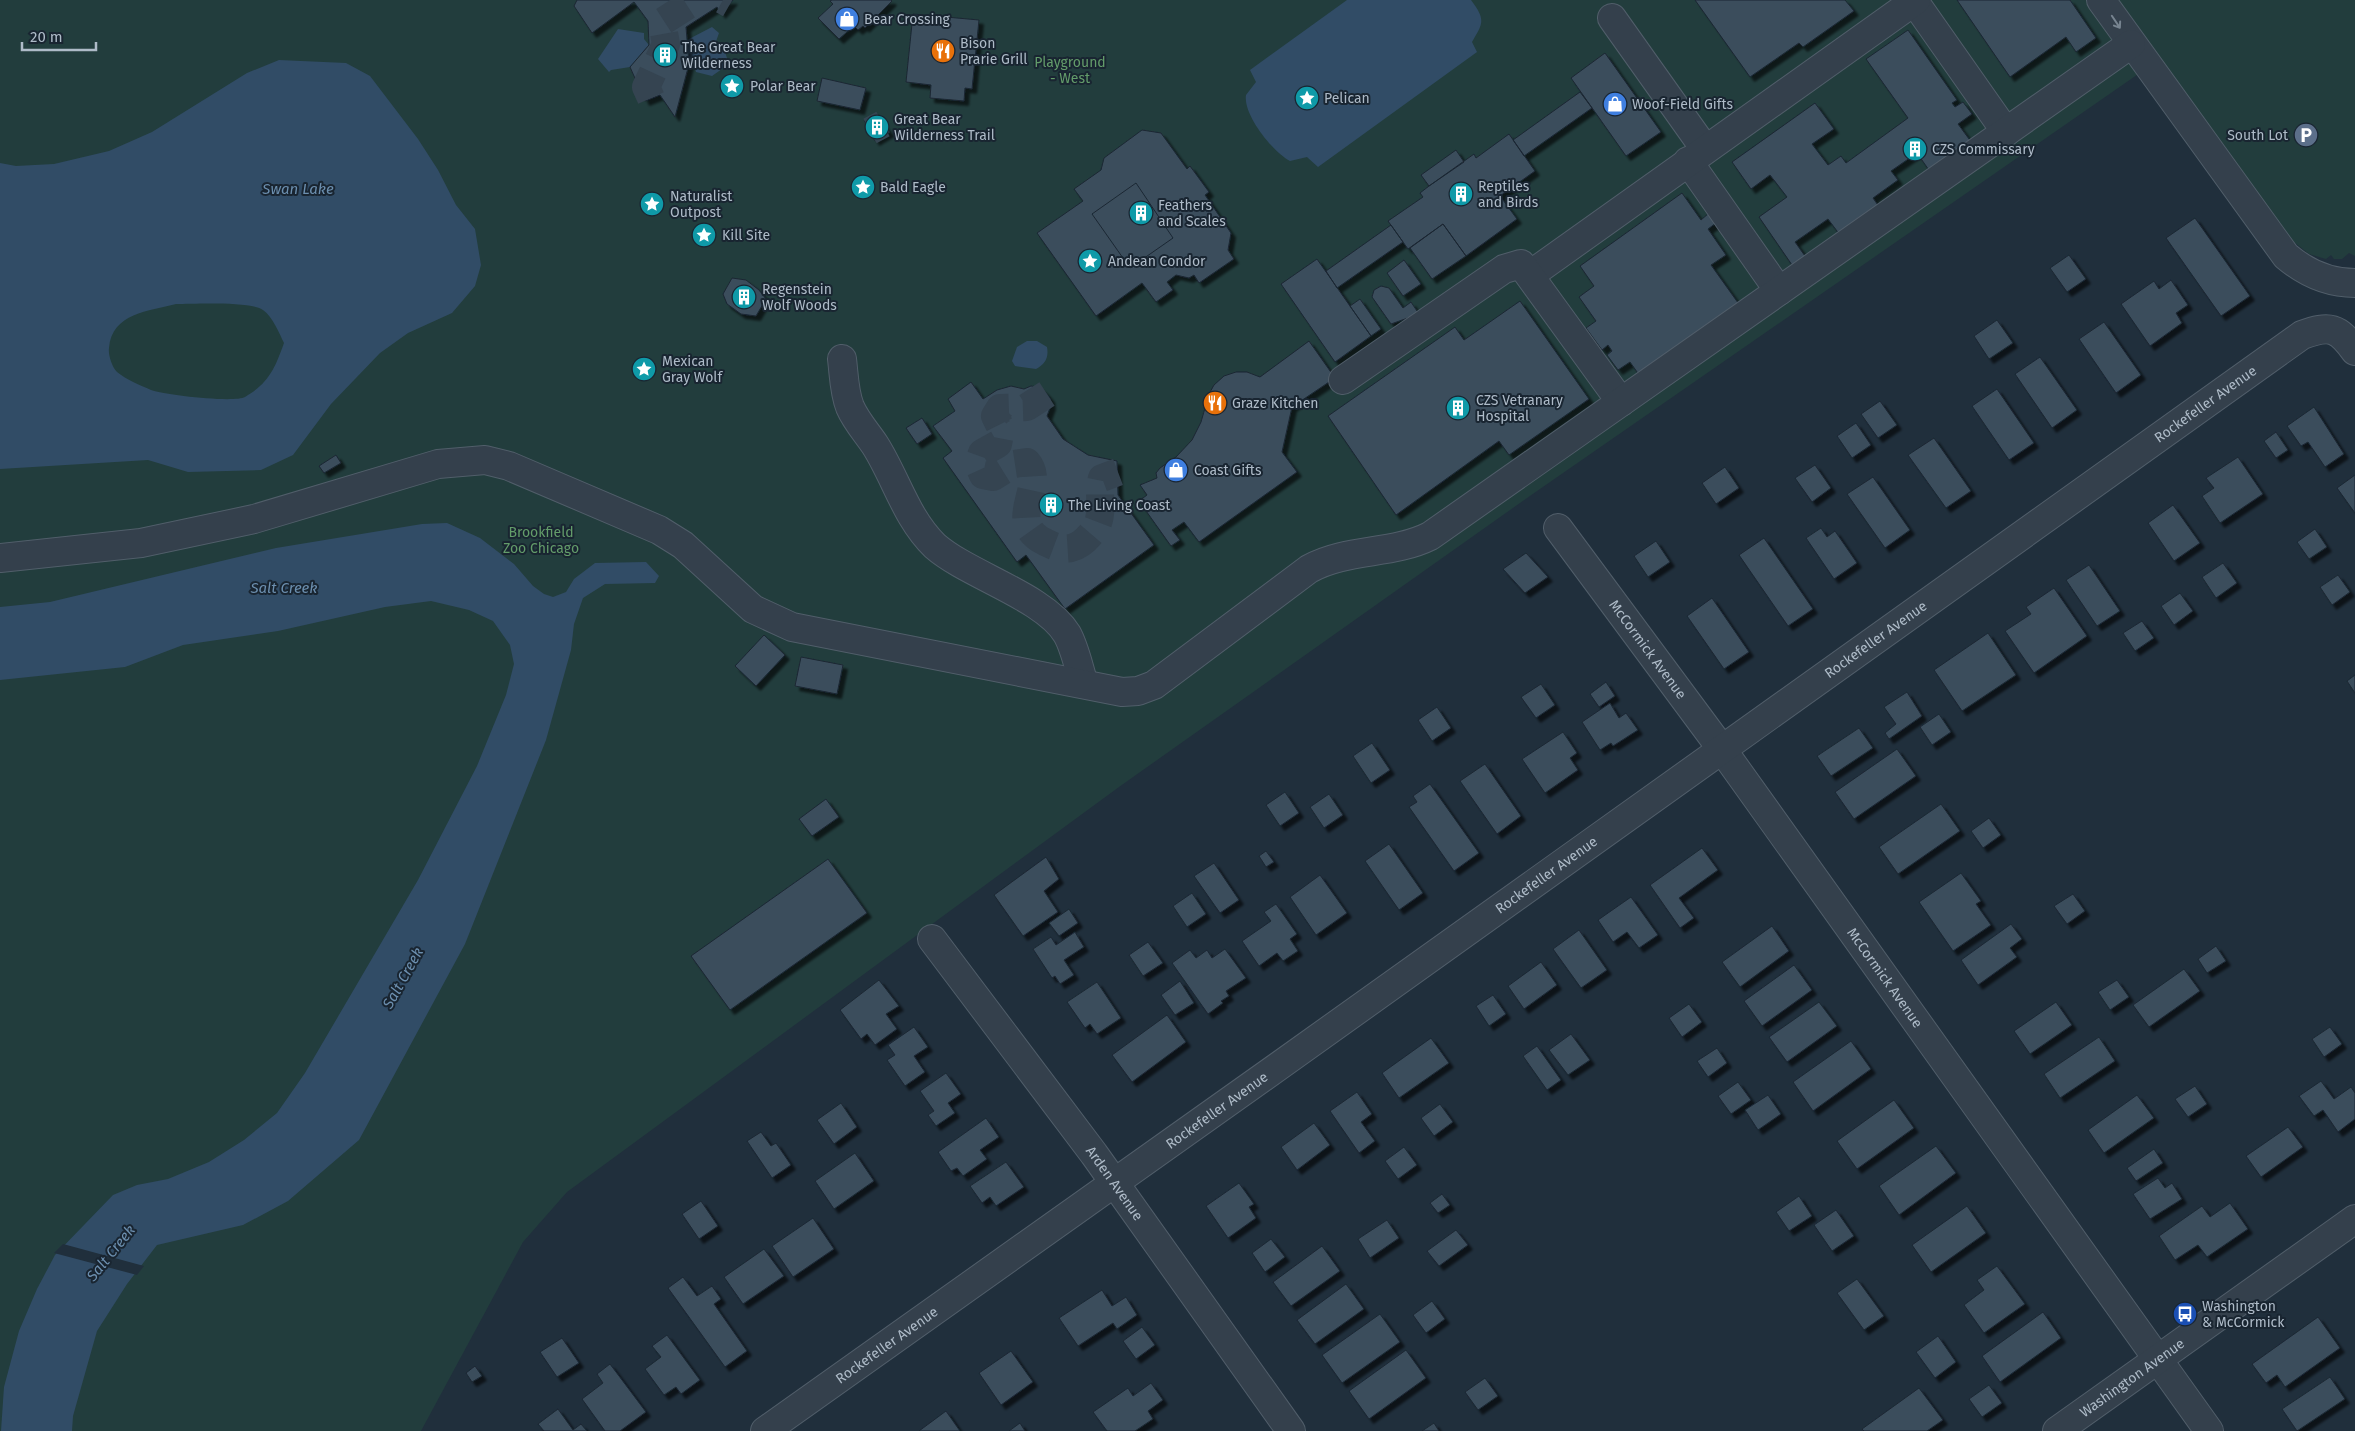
<svg xmlns="http://www.w3.org/2000/svg" width="2355" height="1431" viewBox="0 0 2355 1431" font-family="'Fira Sans',sans-serif">
<defs>
<filter id="shadow"><feDropShadow dx="4.5" dy="4.5" stdDeviation="1" flood-color="#0009"/></filter>
</defs>
<rect width="100%" height="100%" fill="#202f3c"/>
<!-- green -->
<path fill="#223d3d" d="M0,0H2355V256L2349,253L2342,259H2334L2331,255L2326,259L2309,254L2294,242L2157,61L1527,498L1119,787L567,1192L523,1242L421,1431H0Z"/>
<!-- water -->
<path fill="#314c66" fill-rule="evenodd" d="M1347,0H1471C1486,20 1483,23 1472,42L1477,52L1318,167L1307,157L1290,161C1273,152 1243,115 1246,95L1256,82L1250,70Z
M712,27L719,33L713,50L717,53L724,49L729,64L712,76L696,72L694,65L689,64L687,40Z
M618,29L644,33V39L649,45L630,67L611,70L609,72L598,59Z
M279,60L346,63L370,76L418,139L438,170L456,205L475,229L481,265L475,286L452,313L408,333L380,353L331,404L293,455L261,470L188,472L148,460L0,469V163L16,166L54,164L109,151L152,132L247,73ZM176,304C194,304 250,301 263,310C273,317 279,333 284,343C275,368 269,383 245,397C234,403 165,395 151,390C142,386 125,379 117,372C112,367 108,355 109,348C112,313 149,311 176,304Z
M1027,341H1037L1047,347C1049,358 1045,364 1036,369L1015,366L1012,361L1017,347Z
M447,523L480,538L514,564L533,586L544,594L553,597L566,592L574,579L595,563L646,562L659,576L655,583L605,584L583,598L574,624L571,650L546,740L465,944L359,1140L288,1201L243,1225L157,1245L127,1284L97,1331L73,1416L72,1431H1L4,1387L19,1331L37,1289L55,1255L113,1195L137,1185L168,1179L209,1162L244,1140L277,1113L305,1073L418,880L477,766L506,695L514,664L510,645L493,621L469,610L431,601L385,607L278,631L183,645L125,667L0,680V607L50,602L276,548L422,524Z"/>
<!-- pier -->
<path fill="#202f3c" d="M63,1244L144,1266L137,1275L54,1253Z"/>
<!-- building -->
<path fill="#3b4d5c" stroke="#1b2733" filter="url(#shadow)" d="M577,0H733L721,14L717,7L686,27L689,64L675,117L660,95L645,101L630,67L649,45L648,21L634,2L592,33L574,6Z
M832,0H891L892,1L865,28L863,26L858,30L854,26L839,39L818,18L833,4L830,1Z
M1695,0H1845L1854,11L1803,47L1799,43L1750,77Z
M1957,0H2070L2096,38L2076,52L2066,37L2010,77Z
M913,14L979,20L972,89L965,88L964,101L930,98L931,85L906,82Z
M1908,30L1957,100L1952,103L1955,107L1963,102L1972,114L1958,124L1972,143L1931,173L1917,153L1891,171L1898,180L1873,198L1882,211L1843,239L1828,219L1795,242L1805,256L1792,265L1759,217L1787,197L1770,175L1751,189L1732,162L1815,103L1834,129L1812,144L1828,165L1841,156L1846,163L1908,118L1866,59Z
M1605,53L1661,132L1626,156L1571,78Z
M822,78L866,88L860,110L817,101Z
M1580,92L1592,108L1524,156L1513,140Z
M874,114L890,132L875,141L864,120Z
M1142,130L1161,133L1187,169L1190,166L1209,192L1205,195L1231,233L1228,250L1234,259L1199,283L1194,275L1189,278L1176,275L1167,282L1173,290L1156,302L1142,283L1096,316L1037,233L1083,201L1074,189L1101,170L1104,158Z
M1509,134L1535,171L1500,196L1517,219L1466,256L1443,224L1408,249L1388,221L1423,197L1420,193L1429,186L1474,154L1476,158Z
M1456,150L1464,162L1429,186L1421,175Z
M1136,183L1173,238L1130,268L1092,214Z
M1682,193L1701,220L1709,213L1716,223L1708,229L1726,255L1711,265L1741,307L1642,379L1630,362L1618,370L1607,355L1612,351L1608,345L1602,350L1586,328L1596,321L1579,297L1594,286L1580,266Z
M2195,218L2250,296L2221,316L2166,238Z
M1443,224L1466,256L1432,279L1410,248Z
M1391,225L1403,242L1337,288L1326,271Z
M2069,255L2086,279L2067,292L2050,268Z
M1317,259L1371,336L1335,362L1281,284Z
M1404,260L1421,284L1403,296L1387,273Z
M732,278L746,280L759,290L766,299L756,316L741,314L727,304L723,294Z
M2171,280L2188,305L2176,313L2182,323L2150,346L2121,304L2154,281L2159,289Z
M1381,286L1389,288L1403,308L1411,302L1419,314L1391,324L1372,297L1374,290Z
M1360,299L1381,329L1371,336L1350,306Z
M1520,301L1589,399L1509,455L1499,441L1396,515L1328,416L1455,327L1464,340Z
M1997,320L2013,343L1989,359L1974,336Z
M2104,322L2141,375L2116,393L2079,339Z
M1309,341L1335,378L1292,407L1282,452L1297,472L1199,542L1184,522L1172,530L1180,540L1171,546L1139,501L1147,495L1140,485L1157,478L1156,473L1160,468L1176,457L1192,440L1201,422L1209,394L1214,385L1224,376L1236,372H1247L1260,377Z
M2040,357L2077,410L2052,428L2015,374Z
M971,382L983,399L997,390L1011,386L1024,389L1031,386L1039,387L1044,391L1050,398L1051,405L1047,416L1063,439L1088,455L1117,461L1118,495L1154,545L1065,609L1026,555L1017,562L943,458L952,451L933,426L955,411L948,399Z
M1997,389L2034,443L2009,460L1972,406Z
M1880,401L1897,425L1878,438L1861,414Z
M2314,407L2344,454L2325,467L2308,442L2301,446L2287,426Z
M922,418L932,434L917,444L906,428Z
M1856,423L1871,445L1852,458L1837,436Z
M2276,432L2288,450L2276,458L2264,441Z
M1934,438L1971,491L1946,508L1908,455Z
M336,455L341,463L324,473L319,466Z
M2238,457L2263,494L2220,523L2202,496L2214,488L2206,478Z
M1815,465L1831,488L1812,502L1795,478Z
M1725,467L1739,488L1716,504L1702,483Z
M2355,475V513L2337,488Z
M1873,477L1910,530L1885,548L1847,494Z
M2173,505L2200,543L2174,561L2148,523Z
M1821,528L1827,537L1835,531L1857,563L1834,579L1806,538Z
M2315,529L2327,547L2309,559L2297,542Z
M1764,538L1813,609L1788,626L1739,555Z
M1656,541L1670,562L1648,577L1634,556Z
M1526,553L1548,577L1525,593L1503,569Z
M2223,563L2237,583L2216,598L2202,577Z
M2089,565L2120,611L2097,626L2066,580Z
M2338,575L2350,592L2332,605L2320,587Z
M2054,588L2087,636L2034,673L2005,631L2031,614L2026,607Z
M2180,593L2193,611L2174,625L2161,606Z
M1712,598L1749,652L1724,669L1687,616Z
M2142,621L2154,638L2135,651L2123,633Z
M1988,633L2016,675L1962,711L1934,670Z
M764,635L785,655L756,686L735,666Z
M801,657L843,665L837,694L795,686Z
M2355,675V693L2347,681Z
M1606,682L1615,696L1599,707L1590,694Z
M1541,684L1555,705L1536,718L1521,697Z
M1907,692L1922,716L1889,739L1885,733L1896,724L1884,707Z
M1610,703L1619,718L1626,713L1638,730L1613,746L1611,743L1600,750L1582,722Z
M1437,707L1451,728L1432,741L1418,720Z
M1939,714L1951,732L1932,745L1920,727Z
M1859,728L1873,748L1831,776L1817,756Z
M1563,732L1577,753L1570,758L1578,770L1545,793L1522,759Z
M1372,743L1390,770L1371,783L1353,756Z
M1897,749L1916,776L1854,819L1835,792Z
M1485,764L1521,816L1497,834L1460,781Z
M1430,784L1479,853L1454,871L1409,807L1417,802L1413,796Z
M1285,792L1299,813L1280,826L1266,805Z
M1329,794L1343,815L1324,828L1310,807Z
M826,799L839,817L812,836L799,819Z
M1941,804L1960,831L1898,874L1879,847Z
M1989,818L2001,835L1983,848L1971,831Z
M1389,844L1423,893L1399,910L1365,861Z
M1702,848L1718,870L1679,898L1694,918L1680,928L1650,885Z
M1266,851L1274,862L1266,867L1259,856Z
M1046,857L1059,879L1044,891L1058,912L1023,936L994,895Z
M828,859L867,913L730,1010L691,956Z
M1214,863L1239,900L1220,913L1194,876Z
M1961,873L1981,901L1976,904L1991,925L1953,951L1919,902Z
M1320,875L1347,913L1316,935L1290,897Z
M1192,893L1206,914L1187,927L1173,906Z
M2073,894L2085,911L2067,924L2054,906Z
M1631,897L1658,935L1639,948L1627,932L1613,942L1598,920Z
M1276,904L1297,934L1290,939L1298,951L1283,961L1277,953L1259,966L1242,941L1271,921L1264,912Z
M1069,909L1078,923L1059,936L1049,923Z
M2011,924L2022,939L2010,948L2017,957L1978,985L1961,960Z
M1772,926L1789,951L1740,987L1722,962Z
M1579,930L1607,970L1581,988L1553,949Z
M1075,932L1084,947L1064,960L1074,975L1060,984L1055,976L1052,978L1033,949L1051,937L1056,945Z
M1148,942L1163,963L1143,976L1129,955Z
M2216,946L2226,961L2207,973L2198,959Z
M1225,949L1246,978L1226,991L1229,996L1221,1001L1223,1003L1208,1014L1172,963L1190,950L1196,958L1207,950L1212,958Z
M1541,962L1557,985L1524,1009L1508,986Z
M1794,965L1812,990L1762,1026L1744,1001Z
M2184,969L2200,991L2149,1027L2133,1005Z
M879,980L899,1006L886,1014L897,1029L875,1045L867,1034L861,1039L840,1010Z
M2117,980L2129,997L2110,1010L2098,992Z
M1180,981L1194,1003L1175,1015L1161,995Z
M1097,982L1121,1018L1097,1034L1090,1024L1085,1028L1067,1002Z
M1493,995L1506,1014L1489,1026L1476,1006Z
M1819,1002L1837,1026L1787,1062L1769,1037Z
M2056,1002L2072,1025L2030,1054L2014,1031Z
M1689,1004L1702,1022L1682,1037L1669,1018Z
M1167,1015L1186,1042L1132,1082L1112,1055Z
M914,1027L928,1047L914,1056L925,1072L905,1086L887,1060L895,1055L888,1045Z
M2330,1027L2342,1044L2324,1057L2312,1039Z
M1571,1034L1590,1060L1568,1075L1549,1050Z
M2099,1037L2115,1061L2060,1098L2044,1074Z
M1431,1038L1449,1063L1399,1098L1382,1073Z
M1851,1041L1871,1069L1813,1111L1793,1082Z
M1537,1046L1561,1080L1547,1090L1523,1056Z
M1717,1048L1727,1063L1708,1077L1697,1061Z
M946,1073L961,1094L948,1103L955,1113L936,1126L928,1115L934,1111L920,1091Z
M2321,1081L2334,1099L2351,1087L2355,1093V1119L2338,1132L2323,1110L2314,1116L2299,1096Z
M1738,1082L1751,1100L1731,1114L1718,1096Z
M2195,1086L2207,1104L2188,1117L2175,1099Z
M1357,1092L1372,1114L1361,1122L1375,1141L1359,1153L1330,1111Z
M1768,1095L1781,1114L1758,1130L1745,1110Z
M2137,1095L2154,1118L2104,1153L2088,1130Z
M1894,1100L1914,1128L1857,1169L1837,1141Z
M841,1103L857,1127L834,1144L817,1120Z
M1440,1104L1453,1122L1434,1136L1421,1118Z
M986,1118L999,1137L980,1150L987,1159L963,1176L957,1168L951,1171L938,1152Z
M1314,1123L1330,1145L1297,1170L1281,1147Z
M2288,1127L2303,1147L2261,1177L2246,1156Z
M761,1132L771,1146L776,1143L791,1165L772,1178L747,1141Z
M1936,1146L1956,1173L1899,1215L1879,1186Z
M1404,1147L1417,1165L1398,1179L1385,1161Z
M2154,1149L2163,1163L2136,1181L2127,1168Z
M855,1153L874,1181L834,1209L815,1181Z
M1006,1162L1024,1187L996,1206L990,1197L982,1203L970,1186Z
M2158,1178L2165,1188L2172,1183L2182,1199L2150,1219L2133,1194Z
M1239,1183L1254,1204L1249,1207L1256,1218L1228,1238L1206,1206Z
M1442,1194L1450,1205L1438,1213L1430,1203Z
M1799,1196L1812,1216L1789,1231L1776,1212Z
M701,1201L718,1226L699,1239L682,1214Z
M2230,1203L2248,1229L2207,1257L2198,1245L2175,1260L2159,1236L2202,1206L2210,1217Z
M1967,1206L1986,1233L1931,1272L1912,1245Z
M1836,1210L1854,1236L1832,1251L1814,1225Z
M813,1218L834,1249L793,1277L772,1246Z
M1387,1220L1399,1238L1370,1258L1358,1239Z
M1456,1230L1468,1245L1439,1266L1427,1251Z
M1271,1239L1285,1257L1265,1272L1252,1253Z
M1322,1246L1340,1271L1291,1306L1273,1282Z
M764,1249L784,1276L743,1304L724,1277Z
M1997,1266L2025,1304L1984,1333L1964,1305L1984,1290L1977,1280Z
M683,1277L697,1296L712,1286L721,1299L714,1304L747,1351L725,1367L668,1288Z
M1857,1279L1884,1316L1864,1330L1837,1293Z
M1346,1284L1364,1309L1315,1344L1297,1320Z
M1102,1290L1112,1306L1126,1297L1137,1315L1117,1329L1113,1323L1078,1346L1059,1318Z
M1432,1301L1445,1319L1426,1333L1413,1315Z
M2043,1312L2061,1338L2000,1382L1982,1356Z
M1380,1314L1400,1342L1342,1383L1322,1355Z
M2318,1317L2340,1348L2285,1387L2277,1375L2266,1383L2252,1364Z
M1142,1327L1155,1345L1136,1359L1123,1341Z
M667,1335L700,1380L681,1394L676,1387L664,1395L645,1369L661,1357L652,1346Z
M1938,1336L1956,1362L1935,1378L1916,1352Z
M562,1338L579,1363L557,1377L540,1352Z
M1406,1350L1426,1378L1369,1419L1349,1391Z
M1011,1351L1033,1382L1001,1405L979,1373Z
M610,1364L646,1412L620,1431H605L582,1399L603,1383L597,1374Z
M475,1366L482,1376L472,1382L466,1373Z
M2330,1377L2345,1399L2297,1431L2282,1409Z
M1485,1378L1498,1396L1478,1410L1465,1392Z
M1151,1383L1163,1400L1148,1411L1153,1419L1135,1431H1107L1093,1412L1128,1388L1133,1396Z
M1989,1385L2002,1403L1982,1417L1969,1399Z
M1919,1388L1943,1420L1927,1431H1864L1862,1429Z
M558,1409L573,1430L581,1424L587,1431H544L538,1424Z
M946,1411L960,1431H919Z
M1020,1423L1025,1431H1009Z
M1434,1423L1439,1431H1422Z"/>
<g fill="none" stroke-linecap="round" stroke-linejoin="round">
<!-- minor-tunnel -->
<path stroke="#354451" stroke-width="28" stroke-dasharray="28 14" stroke-linecap="butt" d="M723,0L730,4
M651,98L646,87L666,44L662,22L696,0
M870,131L883,124
M1047,394L1027,407L1000,408L995,416L1001,428L998,444L982,453L978,464L983,475L993,477L1014,464L1027,462C1048,486 1003,521 1045,542C1053,546 1062,550 1071,548C1079,546 1085,541 1090,535C1108,515 1096,502 1102,478L1118,472"/>
<!-- minor casing -->
<g stroke="#515e6a" stroke-width="30">
<g id="minor">
<path d="M2101,0L2286,256C2306,273 2328,283 2355,283"/>
<path d="M1914,1L2006,132"/>
<path d="M1612,18L1705,149"/>
<path d="M1688,161L1779,291"/>
<path d="M1530,275L1916,0"/>
<path d="M842,359C844,375 844,392 850,407C856,421 867,433 875,445C896,478 906,518 935,546C968,575 1045,597 1067,634C1075,648 1079,669 1084,684"/>
<path d="M1343,380L1504,269L1521,264L1621,402"/>
<path id="s1" d="M1558,528L1721,748L2209,1431"/>
<path d="M0,558L141,543L254,519L438,464L485,460L509,466L659,530L683,545L753,609L792,627L1122,692L1138,691L1154,685L1309,569C1347,548 1392,555 1430,536L2131,44"/>
<path id="s2" d="M932,939L1094,1154L1291,1431"/>
<path id="s3" d="M765,1431C1279,1068 1789,700 2302,335C2330,325 2338,327 2355,351"/>
<path id="s4" d="M2057,1431L2355,1219"/>
</g>
</g>
<!-- minor -->
<use href="#minor" stroke="#34404c" stroke-width="28"/>
</g>
<!-- one-way arrows -->
<defs><path id="oneway-shaft" d="M-6 0H5M1.5-3L5.5 0L1.5 3" fill="none" stroke-width="1.6" stroke-linecap="round" stroke-linejoin="round" transform="scale(1.25)"/></defs>
<use stroke="#778490" href="#oneway-shaft" transform="translate(2116 22) rotate(56)"/>
<!-- icons -->
<defs>
<g id="shop-disc" transform="scale(1.25)"><circle r="9.5" fill="#3f7fe0" stroke="#192531"/><path d="M-5-2.5h2.3a2.7 3.5 0 0 1 5.4 0H5L5.5 6h-11ZM-1.5-2.5h3a1.5 2.3 0 0 0-3 0Z" fill="#fff"/></g>
<g id="restaurant-disc" transform="scale(1.25)"><circle r="9.5" fill="#e8710a" stroke="#192531"/><path d="M-5-6h1v4h1v-4h1v4h1v-4h1v5L-1.5 .5V6h-2V.5L-5-1ZM5-6V6H3V1.5H1.5Q1.5-4 5-6Z" fill="#fff"/></g>
<g id="building-disc" transform="scale(1.25)"><circle r="9.5" fill="#0f9aa8" stroke="#192531"/><path d="M-4-6H4V6H1V3H-1V6H-4ZM-2.5-4.3h1.7v1.8h-1.7ZM.8-4.3h1.7v1.8H.8ZM-2.5-1h1.7V.8h-1.7ZM.8-1h1.7V.8H.8Z" fill="#fff"/></g>
<g id="sight-disc" transform="scale(1.25)"><circle r="9.5" fill="#0f9aa8" stroke="#192531"/><path d="M0-6L1.8-2.2L6-1.7L2.9 1.2L3.7 5.4L0 3.3L-3.7 5.4L-2.9 1.2L-6-1.7L-1.8-2.2Z" fill="#fff"/></g>
<g id="parking-disc" transform="scale(1.25)"><circle r="9.5" fill="#5c6f8a" stroke="#192531"/><path d="M-3.5-5.5H1a3.5 3.5 0 0 1 0 7H-1V5.5H-3.5ZM-1-3.4V-.6H.8a1.4 1.4 0 0 0 0-2.8Z" fill="#fff"/></g>
<g id="bus-disc" transform="scale(1.25)"><circle r="9.5" fill="#1a4fb4" stroke="#192531"/><path d="M-5-6H5V4H4V6H2V4H-2V6H-4V4H-5ZM-3.5-4V0h7V-4ZM-3.5 1.2v1.5H-2V1.2ZM2 1.2v1.5H3.5V1.2Z" fill="#fff"/></g>
</defs>
<g fill-rule="evenodd">
<use href="#shop-disc" x="847" y="19"/>
<use href="#restaurant-disc" x="943" y="51"/>
<use href="#building-disc" x="665" y="55"/>
<use href="#sight-disc" x="732" y="86"/>
<use href="#sight-disc" x="1307" y="98"/>
<use href="#shop-disc" x="1615" y="104"/>
<use href="#building-disc" x="877" y="127"/>
<use href="#parking-disc" x="2306" y="135"/>
<use href="#building-disc" x="1915" y="149"/>
<use href="#sight-disc" x="863" y="187"/>
<use href="#building-disc" x="1461" y="194"/>
<use href="#sight-disc" x="652" y="204"/>
<use href="#building-disc" x="1141" y="213"/>
<use href="#sight-disc" x="704" y="235"/>
<use href="#sight-disc" x="1090" y="261"/>
<use href="#building-disc" x="744" y="297"/>
<use href="#sight-disc" x="644" y="369"/>
<use href="#restaurant-disc" x="1215" y="403"/>
<use href="#building-disc" x="1458" y="408"/>
<use href="#shop-disc" x="1176" y="470"/>
<use href="#building-disc" x="1051" y="505"/>
<use href="#bus-disc" x="2185" y="1314"/>
</g>
<g text-anchor="middle" dominant-baseline="central" stroke-width="4" stroke-linejoin="round" paint-order="stroke">
<!-- poi labels -->
<g font-size="14" fill="#aebbc8" stroke="#192531" text-anchor="start">
<text x="864" y="19">Bear Crossing</text>
<text x="960" y="43">Bison<tspan x="960" dy="16">Prarie Grill</tspan></text>
<text x="682" y="47">The Great Bear<tspan x="682" dy="16">Wilderness</tspan></text>
<text x="750" y="86">Polar Bear</text>
<text x="1324" y="98">Pelican</text>
<text x="1632" y="104">Woof-Field Gifts</text>
<text x="894" y="119">Great Bear<tspan x="894" dy="16">Wilderness Trail</tspan></text>
<text x="2288" y="135" text-anchor="end">South Lot</text>
<text x="1932" y="149">CZS Commissary</text>
<text x="1478" y="186">Reptiles<tspan x="1478" dy="16">and Birds</tspan></text>
<text x="880" y="187">Bald Eagle</text>
<text x="670" y="196">Naturalist<tspan x="670" dy="16">Outpost</tspan></text>
<text x="1158" y="205">Feathers<tspan x="1158" dy="16">and Scales</tspan></text>
<text x="722" y="235">Kill Site</text>
<text x="1108" y="261">Andean Condor</text>
<text x="762" y="289">Regenstein<tspan x="762" dy="16">Wolf Woods</tspan></text>
<text x="662" y="361">Mexican<tspan x="662" dy="16">Gray Wolf</tspan></text>
<text x="1476" y="400">CZS Vetranary<tspan x="1476" dy="16">Hospital</tspan></text>
<text x="1232" y="403">Graze Kitchen</text>
<text x="1194" y="470">Coast Gifts</text>
<text x="1068" y="505">The Living Coast</text>
<text x="2202" y="1306">Washington<tspan x="2202" dy="16">&amp; McCormick</tspan></text>
</g>
<!-- park labels -->
<g font-size="14" fill="#639c6a" stroke="#192531">
<text x="1070" y="62">Playground<tspan x="1070" dy="16">- West</tspan></text>
<text x="541" y="532">Brookfield<tspan x="541" dy="16">Zoo Chicago</tspan></text>
</g>
<!-- street labels -->
<g font-size="14" fill="#aebbc8" stroke="#192531">
<text stroke="none"><textPath href="#s3" startOffset="1769">Rockefeller Avenue</textPath></text>
<text stroke="none"><textPath href="#s3" startOffset="1364">Rockefeller Avenue</textPath></text>
<text stroke="none"><textPath href="#s1" startOffset="151">McCormick Avenue</textPath></text>
<text stroke="none"><textPath href="#s3" startOffset="959">Rockefeller Avenue</textPath></text>
<text stroke="none"><textPath href="#s1" startOffset="556">McCormick Avenue</textPath></text>
<text stroke="none"><textPath href="#s3" startOffset="554">Rockefeller Avenue</textPath></text>
<text stroke="none"><textPath href="#s2" startOffset="305">Arden Avenue</textPath></text>
<text stroke="none"><textPath href="#s3" startOffset="149">Rockefeller Avenue</textPath></text>
<text stroke="none"><textPath href="#s4" startOffset="92">Washington Avenue</textPath></text>
</g>
<!-- water labels -->
<g font-size="15" font-style="italic" fill="#6c8faf" stroke="#192531">
<text x="298" y="189">Swan Lake</text>
<text x="284" y="588">Salt Creek</text>
<text transform="translate(403 978) rotate(-61)">Salt Creek</text>
<text transform="translate(111 1253) rotate(-51)">Salt Creek</text>
</g>
</g>
<!-- scale -->
<path d="M22 42v8h74v-8" fill="none" stroke="#aebbc8" stroke-width="2.5"/>
<text x="30" y="42" font-size="15" fill="#aebbc8" stroke="#192531" stroke-width="4" paint-order="stroke">20 m</text>
</svg>
